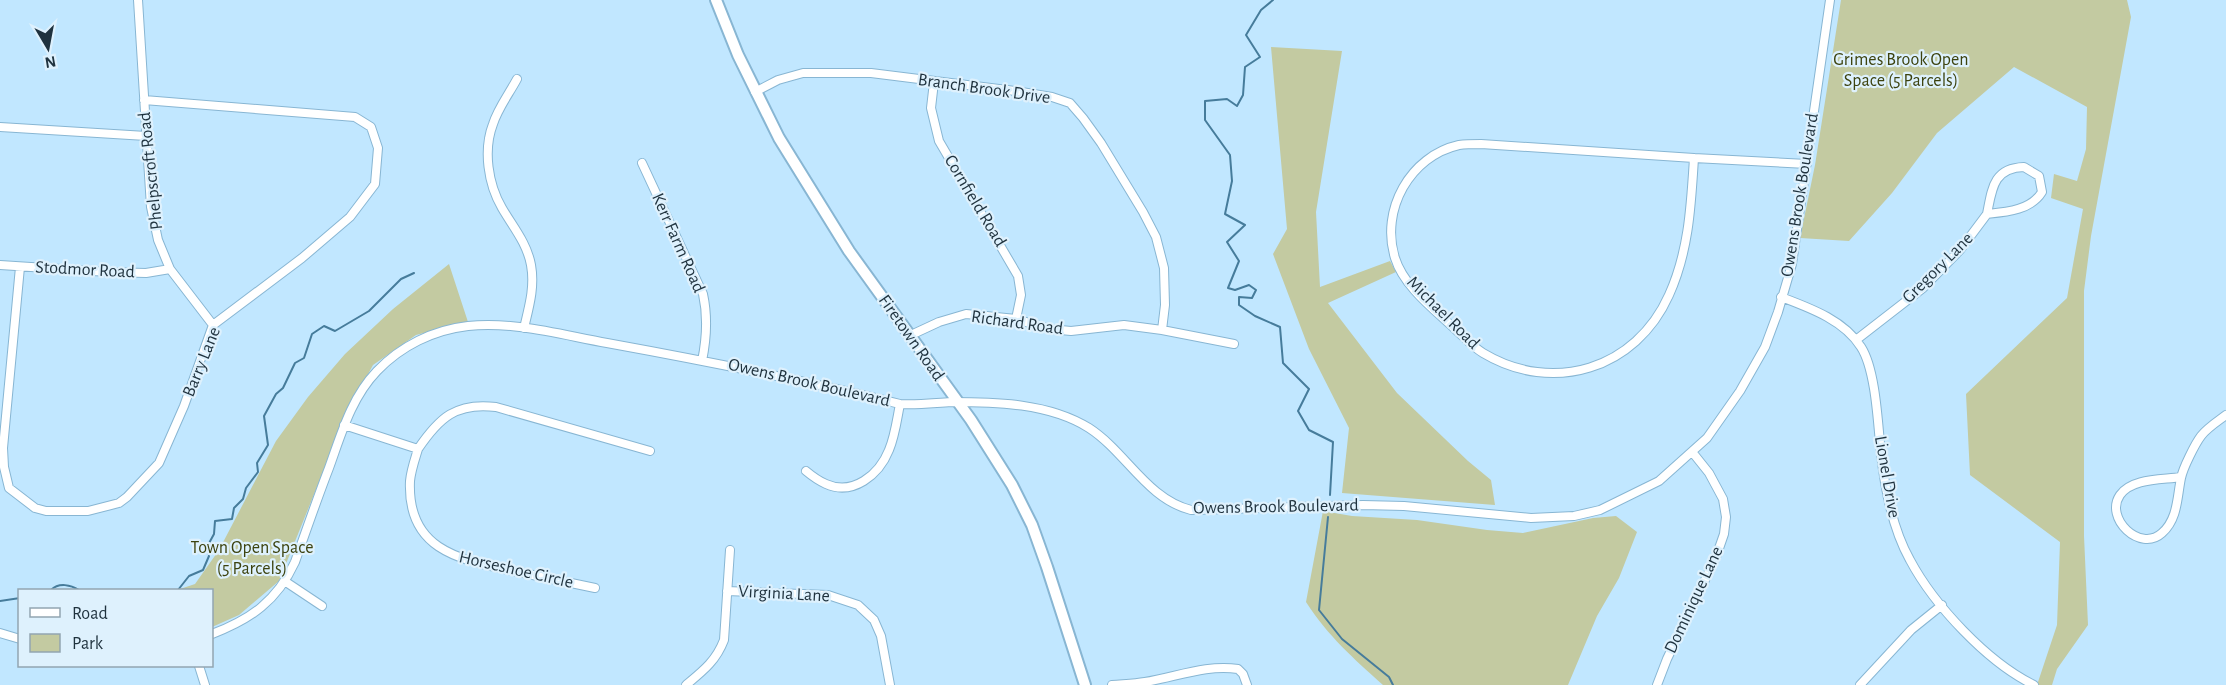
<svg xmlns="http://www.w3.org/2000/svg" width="2226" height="685" viewBox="0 0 2226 685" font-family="'Alegreya Sans',sans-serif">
<rect width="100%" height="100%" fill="#c1e7ff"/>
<!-- green -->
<path fill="#c3caa1" d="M1841,0H2127L2131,17L2091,236L2084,291V536L2088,625L2057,669L2052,685H2037L2057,625L2060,542L1970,475L1966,394L2067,298L2083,209L2051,198L2054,174L2077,181L2086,149L2087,107L2014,67L1937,133L1892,193L1849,241L1800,238L1815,165Z
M1271,47L1342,51L1316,212L1320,287L1390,261L1396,272L1328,303L1397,393L1468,461L1491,480L1495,505L1342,493L1349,428L1309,349L1273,254L1287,229Z
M449,264L468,322L416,335L373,365L343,420L334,445L279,581L239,615L212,627V590H177L195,584L219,550L276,441L308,397L345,354L393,309Z
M1323,511L1352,516L1417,520L1487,530L1523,533L1593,518L1616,516L1637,532L1619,578L1597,616L1568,685H1383C1353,658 1328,636 1306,602Z"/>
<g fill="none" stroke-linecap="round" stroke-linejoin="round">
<!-- stream -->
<path stroke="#467c9b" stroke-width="2" d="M1273,0L1261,10L1246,35L1260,57L1245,67L1243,95L1237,106L1227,99L1205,101V120L1230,155L1232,181L1225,214L1245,225L1227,242L1239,261L1228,288L1235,290L1249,285L1256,290L1252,298L1239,297V305L1255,316L1280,327L1283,363L1309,389L1298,411L1309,430L1333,442L1330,495
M1328,517L1319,610L1342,639L1389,677L1393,685
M51,590C59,582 71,585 79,590
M178,590L189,576L203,570L209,556L208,545L214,534L215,521L232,519L234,508L243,499L246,488L258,472L257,463L268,445L264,416L276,394L283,388L295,363L304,358L312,334L324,326L335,331L369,311L401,279L414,273
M0,601L20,598"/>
<!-- street casing -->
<g stroke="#88b6d3" stroke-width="10">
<path id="street" d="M138,0L151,207L158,240L170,269L213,325
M517,79C509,94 498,108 493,124C483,150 488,184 502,208C513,227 527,243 531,265C535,287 529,307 524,328
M934,82L931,108L939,141L1018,276L1021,295L1016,319
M755,92L778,80L803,73H871L1015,91L1052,97L1070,103L1083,118L1101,143L1143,212L1156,237L1164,268L1165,305L1162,330
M0,127L146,136
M1481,144L1694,158C1691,205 1689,251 1669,295C1636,369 1553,395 1483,353C1473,347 1465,338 1456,330C1435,310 1404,287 1395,258C1380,210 1410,156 1459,145C1466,144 1474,144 1481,144Z
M1694,158L1807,164
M642,163L703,294C708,317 707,337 702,361
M0,265L108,272L146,273L170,269
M20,267L3,448L4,467L9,488L35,508L46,511H88L119,503L127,497L159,463L184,406L213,325L302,258L350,217L375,184L378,148L371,127L355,117L144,100
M1781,297C1810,308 1844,320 1861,347C1876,370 1878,426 1881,454C1885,490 1892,528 1910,560C1934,605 1987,662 2034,685
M911,335L939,322L966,314L1016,319L1050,329L1071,331L1124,325L1162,330L1234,344
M1856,340L1923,288L1960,250L1987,214C2007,212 2031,210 2042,192L2039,176L2024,167C1993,168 1992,189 1987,214
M344,425L418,449C415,459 411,470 410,481C407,548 456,559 509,570C538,576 566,582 595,588
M418,449C439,418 456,402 496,407L650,451
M806,471C812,476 819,481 826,484C853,496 879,475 889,450C895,436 897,419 900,404
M2181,477C2162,480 2132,478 2120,495C2104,518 2140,553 2162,533C2178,519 2177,497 2181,478C2183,468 2195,444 2201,436C2207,428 2218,421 2226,415
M286,582L322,606
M727,591L828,595L858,605L874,620L881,636L890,685
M0,633L20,639
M212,634C251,619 277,601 295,562C306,531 317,499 329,468C341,435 351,398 377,371C401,346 433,330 468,326C514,321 562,335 607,343C706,361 803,380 900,404C918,405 933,403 951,402C996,402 1049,403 1089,428C1126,452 1147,499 1191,510L1363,505L1404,506L1531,518L1574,516L1600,510L1659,481L1707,438L1740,391L1765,347L1778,312L1792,264L1830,0
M199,666L205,685
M686,685C703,671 716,661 724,640L730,550
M1112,685C1123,684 1134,684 1145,682C1176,677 1207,664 1238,669L1243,674L1247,685
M1657,685L1667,659L1716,557L1724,534L1726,517L1723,499L1709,473L1693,453
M1860,685L1911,630L1942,605"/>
</g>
<!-- secondary casing -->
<g stroke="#88b6d3" stroke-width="14">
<path id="secondary" d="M716,0L738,55L779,138L849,251L971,420L1012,485L1032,525L1047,567L1085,685"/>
</g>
<!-- street -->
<use href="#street" stroke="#fff" stroke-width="8"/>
<!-- secondary -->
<use href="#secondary" stroke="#fff" stroke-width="10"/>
</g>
<g text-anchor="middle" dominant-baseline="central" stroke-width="4.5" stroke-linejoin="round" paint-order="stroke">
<!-- park labels -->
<g font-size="18" fill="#3c420e" stroke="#def1fd">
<text x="1901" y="60">Grimes Brook Open<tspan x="1901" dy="21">Space (5 Parcels)</tspan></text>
<text x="252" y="548">Town Open Space<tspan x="252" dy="21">(5 Parcels)</tspan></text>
</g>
<!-- street labels -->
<g font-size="18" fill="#1f323e" stroke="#def1fd">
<text transform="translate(984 89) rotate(8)">Branch Brook Drive</text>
<text transform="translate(151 171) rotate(-96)">Phelpscroft Road</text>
<text transform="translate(1800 195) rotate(-81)">Owens Brook Boulevard</text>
<text transform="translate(975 201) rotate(59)">Cornfield Road</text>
<text transform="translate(678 243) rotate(66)">Kerr Farm Road</text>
<text transform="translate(1938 268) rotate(-45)">Gregory Lane</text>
<text transform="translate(85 270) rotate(3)">Stodmor Road</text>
<text transform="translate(1443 313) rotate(45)">Michael Road</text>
<text transform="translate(1017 323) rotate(8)">Richard Road</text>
<text transform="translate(911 338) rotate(55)">Firetown Road</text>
<text transform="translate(202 362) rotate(-68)">Barry Lane</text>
<text transform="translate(809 383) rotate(13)">Owens Brook Boulevard</text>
<text transform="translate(1887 477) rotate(80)">Lionel Drive</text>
<text transform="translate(1276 507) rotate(-1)">Owens Brook Boulevard</text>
<text transform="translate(516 570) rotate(13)">Horseshoe Circle</text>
<text transform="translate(784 594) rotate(3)">Virginia Lane</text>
<text transform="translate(1694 600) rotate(-65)">Dominique Lane</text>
</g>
</g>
<!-- legend -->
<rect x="18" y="589" width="195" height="78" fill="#def1fd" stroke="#92a5b1" stroke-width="1.5"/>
<rect x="30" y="608" width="30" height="9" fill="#ffffff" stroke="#92a5b1" stroke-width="1.5"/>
<text x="72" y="619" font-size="18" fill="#1f323e">Road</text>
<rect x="30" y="634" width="30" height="18" fill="#c3caa1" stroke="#92a5b1" stroke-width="1.5"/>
<text x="72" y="649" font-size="18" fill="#1f323e">Park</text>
<!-- north arrow -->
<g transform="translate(48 48) rotate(170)" stroke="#def1fd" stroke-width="4.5" paint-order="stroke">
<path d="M0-4.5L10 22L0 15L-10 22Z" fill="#1f323e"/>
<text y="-9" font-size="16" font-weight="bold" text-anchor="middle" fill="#1f323e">N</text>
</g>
</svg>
